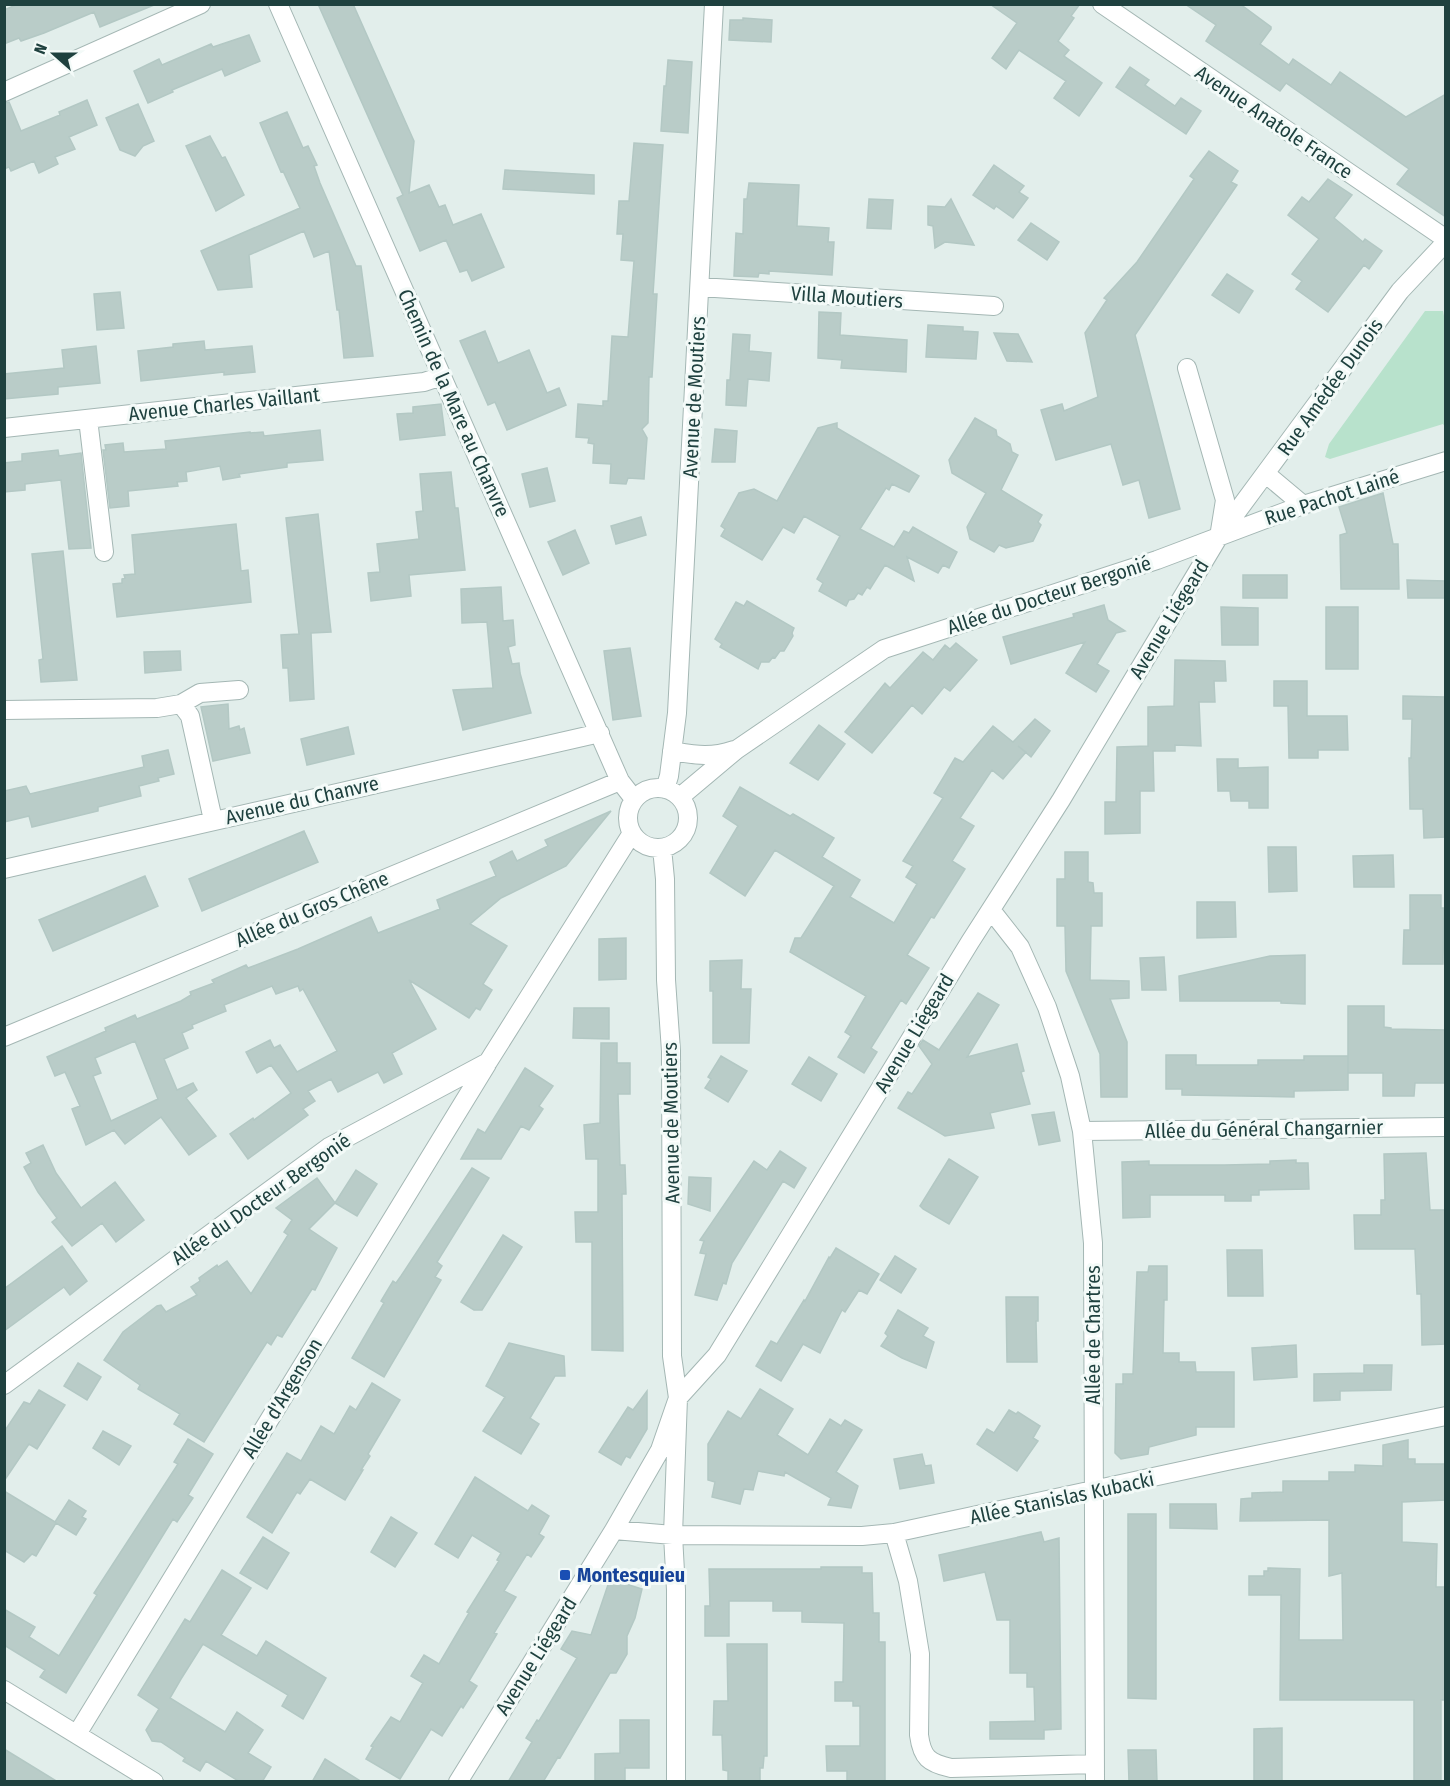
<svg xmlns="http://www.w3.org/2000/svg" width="1450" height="1786" viewBox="0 0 1450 1786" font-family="'Fira Sans Condensed',sans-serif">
<rect width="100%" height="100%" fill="#e2eeeb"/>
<!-- green -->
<path fill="#b8e2cc" d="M1425,311H1443L1445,321V427L1443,424L1330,459L1325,457L1329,444Z"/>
<!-- building -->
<path fill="#b9ccc8" stroke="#b3c8c4" stroke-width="1.5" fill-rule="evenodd" d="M18,4H111L154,5L100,27L94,12L44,33L21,41L19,38L4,44V10Z
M318,4H353L414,141L409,193L429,185L439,207L445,205L453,225L481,214L504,267L472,281L467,270L460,272L446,240L420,251L397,198L403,195Z
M990,4H1080L1071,16L1074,18L1058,41L1069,50L1064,56L1102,83L1079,116L1054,98L1066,81L1019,50L1006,69L992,58L1017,23Z
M1185,4H1240L1271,27V29L1260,44L1289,65L1293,59L1331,85L1340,72L1406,117L1446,94V217L1397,184L1409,169L1286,83L1280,91L1206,41L1216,25Z
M743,18L772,20L771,42L729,40L730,20H743Z
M249,35L260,61L225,76L222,69L172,90L173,92L148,103L134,71L159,59L162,65L211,44L213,47Z
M668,60L692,62L688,133L661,131L664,86H666Z
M1130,67L1149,80L1145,85L1175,106L1181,98L1201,111L1186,134L1116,87Z
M87,100L97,125L69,137L75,149L55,157L58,164L39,173L34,161L11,171L9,167L4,169V103L9,102L21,131L60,115L59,112Z
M138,104L154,141L143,146L135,156L120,150L106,118Z
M287,112L303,148L308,146L317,165L314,166L320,183L356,266H361L373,356L344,358L339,310H337L329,251L314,257L304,231L249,255L252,287L218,290L201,251L300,208L283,171L281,172L260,123Z
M210,136L222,158L225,157L244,195L216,211L186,146Z
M634,143L663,145L653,294H657L652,377H649L648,423L642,429L647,438L644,479L628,478L626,484L610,483L611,464L593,463L594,444L588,443L589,438L576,437L578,404L603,406V401H608L612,336L628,337L634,261L621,260L623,234H617L619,201H629Z
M1209,151L1238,171L1231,182L1237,185L1135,335L1180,509L1149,518L1139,480L1123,485L1111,444L1056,460L1041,410L1062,404L1064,411L1098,397L1085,333L1107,300L1104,298L1137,262L1194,179L1190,176Z
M994,165L1024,186L1019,192L1028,198L1013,218L996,206L994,209L973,195Z
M505,170L594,175V194L503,189Z
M1328,179L1352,195L1334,218L1363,242L1365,239L1382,251L1369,269L1364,265L1328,312L1296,289L1302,281L1292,274L1319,239L1288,215L1302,197L1309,202Z
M749,183L799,185L797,226L829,228L828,242H834L832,275L769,271V274L759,273L758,277L734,276L736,233L743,234L744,199H747Z
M869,199L893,200L891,229L867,228Z
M951,199L974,245L945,242L935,248L933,226L928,225V206L945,207Z
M1031,223L1059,242L1047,260L1018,240Z
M1227,274L1253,291L1239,313L1212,295Z
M120,292L124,328L97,330L94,294Z
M819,312L841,313L840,335L907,340L906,372L841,368L842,360L818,358Z
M928,325L963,327V331L978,332L976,359L926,357Z
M485,331L498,363L529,350L547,393L559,388L566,405L507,430L495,402L488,405L460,341Z
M994,333L1018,334L1032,362L1007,361Z
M733,334L750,335L749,351L771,353L769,381L748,379L746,406L726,405L727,380H730Z
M204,341L205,350L252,346L255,372L224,375V372L141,381L138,351L173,347V344Z
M96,346L100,383L58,387V394L4,399V374L64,368L62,350Z
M441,404L445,435L400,440L397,414L413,413V407Z
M975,418L996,430L997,436L1010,444L1012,452L1018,455L1001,490L1042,515L1038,522L1041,525L1033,541L1006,548L999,545L994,552L970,539L967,527L986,493L952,473L949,460Z
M837,423V428L919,476L909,492L892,484L889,490L886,488L860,529L894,547L904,531L909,533L913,527L957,552L949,568L943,565L938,573L907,557L914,581L885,565L870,589L867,587L862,595L858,593L854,599L849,600L846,606L819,591L823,583L817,579L840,536L804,516L794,533L783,527L762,560L721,536L725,529L721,526L739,493L754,489L777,501L818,428Z
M715,429L737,431L735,462H712Z
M320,430L323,460L287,463V467L239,474L240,477L223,480L220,466L186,472L187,481L177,482L178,486L128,491L129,506L110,508L103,450H106L105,445L123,443L124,452L166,449L165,441L250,432V433L263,432L264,436Z
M58,450L59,456L81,453L91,548L69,549L61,480L25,484V490L4,492V463L22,461V454Z
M547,468L555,501L530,507L522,474Z
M451,472L455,508H458L465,570L409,575L411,596L371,601L368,573L380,572L377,544L419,539L416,512L423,511L420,474Z
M1383,493L1393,544H1398L1399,589H1341L1340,535L1347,533L1339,507Z
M318,514L331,632L311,633L314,699L290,701L288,668H283L281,635L299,634L286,518Z
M641,517L646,535L616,544L611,526Z
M236,524L241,571L248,570L251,602L117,617L113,584L122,583V579L125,578L124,575L135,574L132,535Z
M575,530L589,563L563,575L548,542Z
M63,551L77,680L41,682L39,660L43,659L32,554Z
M1243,575H1287V598H1243Z
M1407,580L1446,581V598H1408Z
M501,587L503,621L513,620L515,645L508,647L512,664L519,663L520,673L531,713L463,730L453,690L493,688L487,622L462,623L461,589Z
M747,601L794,628L792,633L793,636L784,651H780L775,658L773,657L769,662H761L758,669L720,647L722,644L715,639L736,602L744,606Z
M1104,605L1108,620L1125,631L1116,633L1097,664L1109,671L1096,692L1066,673L1085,642L1011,664L1003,637L1074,617L1073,614Z
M1221,607L1258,608V645H1222Z
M1326,607H1358V669H1326Z
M956,643L977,660L950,691L944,687L922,714L912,705L872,753L845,732L885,683L890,688L923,652L933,660L945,645L950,649Z
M630,648L641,716L613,720L604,651Z
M180,651L181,670L145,673L144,652Z
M1175,660L1225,661L1226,681H1214L1215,702H1199L1201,746L1175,745V751H1153L1154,791H1140V833L1105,834V802H1116L1117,747L1148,746V707L1174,706Z
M1274,681H1307V716H1347L1348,750H1318V758H1289L1288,706H1274Z
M1403,696L1446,697V837L1424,838L1423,809H1410L1409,758H1411L1412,719H1403Z
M228,704L229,729L239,726L240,730L244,728L250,753L213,761L201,707Z
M1035,719L1050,731L1031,757L1018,746L1026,752L1003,779L992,770L960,818L974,826L952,861L965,869L934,918L931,917L907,955L929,968L906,1004L901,1000L871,1048L877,1052L864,1073L838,1057L851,1036L845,1032L866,996L790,952L795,938H801L834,886L775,850L745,896L710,873L738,826L723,816L740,787L790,816L793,814L834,838L822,857L860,880L850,897L894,923L917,884L906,877L913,866L903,861L943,798L934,793L955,758L963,762L993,726L1013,742Z
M819,725L845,744L818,780L790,763Z
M348,727L354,754L307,765L301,739Z
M168,750L174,774L158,778L159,781L139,786L141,796L98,807V811L32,827L29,816L4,822V791L26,786L30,794L144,767L142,756Z
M1217,759H1238V768L1268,767V808H1249V801H1231L1230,791H1218Z
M611,811L566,866L501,898L470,924L507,946L483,984L492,990L480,1010L476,1008L469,1018L409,980L436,1029L392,1053L402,1074L384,1083L378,1072L338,1092L331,1079L308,1091L315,1101L303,1109L308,1115L248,1159L230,1134L253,1118L254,1120L291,1093L271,1065L257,1073L246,1052L270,1040L274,1048L280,1045L297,1072L337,1051L303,989L300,991L298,986L276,994L272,986L224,1005L226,1011L192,1025L193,1028L182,1033L188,1048L164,1059L177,1090L193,1083L197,1090L186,1098L216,1136L189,1155L161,1117L125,1144L114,1130L86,1145L72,1109L80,1106L65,1072L55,1076L47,1057L106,1031L105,1028L135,1015L137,1019L181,1001L191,995L190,992L214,983L212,980L246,965L248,968L298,949L371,917L378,933L440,909L437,900L496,876L490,862L512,851L517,861L548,846L545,840ZM135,1041L158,1099L111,1121L93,1076L101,1073L95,1058Z
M304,831L318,862L202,911L189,879Z
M1268,847H1296L1297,891L1269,892Z
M1065,852H1088V882L1093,883L1094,893H1102V926H1091L1090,980L1129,981V998L1110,999L1127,1042V1097H1101L1100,1054L1066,971L1065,926H1057V879H1065Z
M1393,855L1394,887H1354L1353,856Z
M145,876L158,906L53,951L39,920Z
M1410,895H1441V908H1444L1443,964H1403L1404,930H1410Z
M1197,902H1235L1236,937L1197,938Z
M626,938V979L599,980V939Z
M1305,955V1004L1281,1003V1001H1180L1179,976L1270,956Z
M1164,957L1166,990H1142L1140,958Z
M742,960L741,989H751L749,1043H713V991H710V961Z
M978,993L999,1005L967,1057L1017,1044L1024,1071L1021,1072L1030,1104L990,1113L994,1128L945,1136L898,1108L908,1092L912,1094L932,1064L919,1046L923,1040L939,1050Z
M1348,1006H1384V1027L1391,1028V1029L1446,1030V1083H1415L1414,1096H1383V1073H1348Z
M574,1008H609V1039L573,1038Z
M601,1043H617V1063H630V1094H618L620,1165H625L626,1194H622L623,1351L592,1350V1242H576L575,1212H598V1159H586L584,1125L600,1123Z
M1166,1055H1196V1065H1258V1060H1304V1056H1348V1090L1294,1091V1097L1182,1095V1089H1166Z
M721,1056L747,1071L728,1102L705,1088L711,1079L708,1077Z
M809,1057L837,1074L821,1101L792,1084Z
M525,1068L553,1086L539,1106L543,1109L529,1130L521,1126L501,1159H461L478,1129L485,1133Z
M1054,1112L1060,1141L1039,1145L1032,1115Z
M43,1145L56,1173L81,1208L115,1182L144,1220L116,1242L102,1223L72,1246L52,1222L57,1218L38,1192L24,1167L31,1163L26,1153Z
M780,1151L806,1168L794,1188L783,1181L732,1263L726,1284L723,1283L717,1300L695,1295L706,1254L700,1253L704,1241L700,1240L754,1161L767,1170Z
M1426,1153L1430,1210H1446V1344L1422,1345L1421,1294H1417L1415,1249H1355L1354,1215H1381V1200H1385L1384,1154Z
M949,1159L978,1177L949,1224L923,1209L920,1206Z
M1296,1160V1163H1308L1309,1189L1259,1190V1195H1251V1201H1225V1195H1150V1217L1123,1218L1122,1162L1149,1161V1165H1224L1270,1164V1161Z
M472,1168L489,1178L437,1262L442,1266L435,1277L441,1280L384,1377L352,1358L384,1303L381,1301L393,1281L396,1283L401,1276Z
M356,1170L377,1184L357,1216L335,1203L309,1229L337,1248L315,1290L312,1289L282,1337L277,1335L271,1345L267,1342L204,1442L174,1424L180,1414L138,1389L140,1385L104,1360L123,1332L157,1306L161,1305L166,1312L197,1295L191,1287L200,1281L199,1278L217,1265L218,1267L227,1261L251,1294L288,1235L284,1232L292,1220L276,1208L317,1178L335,1203Z
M689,1177L711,1178L710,1211L688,1204Z
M503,1235L522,1247L482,1310H474L461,1302Z
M62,1246L87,1281L70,1295L64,1287L4,1331V1289Z
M836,1248L879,1274L867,1294L859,1290L845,1312L842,1310L820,1353L803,1344L781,1381L756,1366L771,1341L777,1344L804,1300L805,1301L829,1257L830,1258Z
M1227,1250H1262L1263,1296H1228Z
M895,1256L916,1269L901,1293L880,1280Z
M1149,1266H1167V1300H1164L1163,1353H1179V1362H1195L1196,1372H1234V1427H1196V1435L1149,1447L1148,1454L1121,1459L1115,1453L1116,1384H1123V1374H1133L1137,1272H1148Z
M1006,1297H1038V1321H1036L1037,1362H1007Z
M898,1310L928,1328L923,1336L934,1342L926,1368L902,1358L881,1346L888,1336L885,1333Z
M509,1343L564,1356L565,1376H555L530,1418L539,1424L521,1454L483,1431L505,1397L486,1386Z
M1296,1345L1297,1377L1254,1380L1252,1348Z
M78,1363L101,1377L87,1400L64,1386Z
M1364,1365H1392L1391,1390L1340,1391V1400L1314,1401V1374L1364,1373Z
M372,1383L400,1400L368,1454L370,1456L361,1470H363L345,1500L310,1479L300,1494L297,1492L272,1533L247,1517L287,1453L301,1461L321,1426L334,1434L350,1406L356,1410Z
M760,1389L793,1409L777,1435L808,1455L830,1419L841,1426L845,1420L862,1430L836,1472L858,1486L851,1508L828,1505L831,1498L785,1472L784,1476L758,1471L753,1490L744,1489L740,1504L712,1497L715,1482L708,1480V1444L728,1411L741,1419Z
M39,1390L65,1405L37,1449L29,1444L4,1481V1432L24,1402L30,1404Z
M647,1391V1429L630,1458L626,1456L621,1465L599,1452L628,1407L633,1410Z
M1009,1410L1016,1414L1018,1412L1040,1426L1033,1438L1038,1441L1017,1471L977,1444L987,1429L994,1433Z
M103,1431L131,1446L119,1465L93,1448Z
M188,1439L213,1454L188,1495L193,1498L177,1522L173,1519L66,1693L40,1677L45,1670L4,1645V1609L35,1627L29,1637L59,1656L97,1595L94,1593L178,1464L174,1462Z
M1408,1440V1459H1415V1464H1446V1500L1402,1502V1542L1437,1544L1436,1587H1446V1700H1441V1782H1414V1700H1280L1281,1595H1249V1576H1264V1571H1268V1568L1300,1569L1299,1640H1343L1342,1573L1329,1576V1520L1240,1521L1241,1499L1252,1498V1493L1283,1492V1481H1329V1472H1355V1465L1383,1466V1445Z
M922,1454L925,1466L931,1465L934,1483L900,1489L894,1459Z
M475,1477L528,1511L532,1505L549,1516L539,1534L544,1537L531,1557L527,1554L504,1591L516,1597L494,1633L497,1634L469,1681L477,1686L463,1708L461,1706L442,1736L431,1729L400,1779L366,1759L373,1747L371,1746L391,1717L400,1722L423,1683L411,1676L424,1655L439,1664L469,1613L467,1612L499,1561L497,1560L501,1553L472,1535L458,1558L435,1544Z
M4,1491L55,1522L69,1500L86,1511L82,1517L86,1519L76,1535L56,1523L36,1556L32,1554L24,1562L4,1550Z
M1170,1504H1216L1217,1529L1170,1528Z
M1128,1514H1156V1699L1128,1698Z
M391,1517L417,1533L395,1567L371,1552Z
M1041,1532L1044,1542L1059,1538L1061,1729L1044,1730V1739H990V1722L1035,1721L1034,1687H1027V1673H1010V1620H997L985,1572L944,1581L939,1555Z
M263,1537L289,1553L267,1589L240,1573Z
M821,1567H862V1573H872L873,1613H879V1642H885V1782H847V1771H827L826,1746H860V1706H853V1701H835V1682H843L844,1623L802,1622V1611H773V1601H729V1636H705V1606H710L709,1569H821Z
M222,1570L251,1588L221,1635L257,1656L266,1641L326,1678L303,1719L282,1706L288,1695L203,1644L181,1679L170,1698L225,1732L237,1712L263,1730L248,1753L271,1767L262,1782H240L206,1761L200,1771L183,1761L185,1758L161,1742L152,1741L146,1730L159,1709L138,1695L185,1619L190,1622Z
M610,1579L642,1589L635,1618L627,1636V1654L616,1673H610L560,1758L558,1757L543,1782H508L532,1742L526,1738L537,1720L539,1721L577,1658L561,1649L572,1631L591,1635Z
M727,1644H767V1756H764L763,1768H760V1782H728V1771L723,1770L722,1735H713L714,1701H728Z
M620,1720H649V1768H625V1782H595V1754L620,1753Z
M1282,1728V1782H1254V1729Z
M4,1749L58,1782H4Z
M1128,1750H1156L1157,1782H1129Z
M325,1759L362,1782H312Z"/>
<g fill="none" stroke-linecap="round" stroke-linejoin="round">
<!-- minor casing -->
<g stroke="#a4b7b4" stroke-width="20">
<path id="minor" d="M278,4L620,781L634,799
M1102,4L1446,239
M4,92L201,4
M700,287L994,306
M1187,368L1225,500L1220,531
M88,419L104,552
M4,428L424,382L442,376
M1266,474L1303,505
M181,704L190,716L213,820
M4,710L157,708L181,704L200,693L239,690
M672,751C696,755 710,758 734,750
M628 818a30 30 0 1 1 60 0a30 30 0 1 1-60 0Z
M665,789L669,776L677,713L714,4
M680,797L736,750L884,649L1157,560L1303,505L1446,461
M662,848L665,879L666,980L671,1051L672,1356L678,1398L673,1535L676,1590V1782
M4,869L600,733
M991,910L1020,947L1047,1007L1070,1076L1082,1131L1093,1243L1095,1782
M4,1037L620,781
M1082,1131L1446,1127
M4,1385L329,1147L488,1062L632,833
M614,1530L673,1535L862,1536L894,1533L1227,1461L1446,1416
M894,1533L908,1581L920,1654L919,1735C922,1758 929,1763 951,1768L1095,1764
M4,1690L154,1782
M77,1734L487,1064
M458,1782L614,1530L660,1450L678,1398L717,1355L970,942L1061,800L1219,536L1400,291L1446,242"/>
</g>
<!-- minor -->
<use href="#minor" stroke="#fff" stroke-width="18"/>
</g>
<!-- markers -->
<rect fill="#1a4fb4" stroke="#f3faf8" stroke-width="2" x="559" y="1569" width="12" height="12" rx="3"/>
<g text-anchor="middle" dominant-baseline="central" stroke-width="6" stroke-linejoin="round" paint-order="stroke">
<!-- street labels -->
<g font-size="20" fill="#1f413f" stroke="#f3faf8">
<text transform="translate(1274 122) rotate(34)">Avenue Anatole France</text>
<text transform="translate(847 297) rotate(4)">Villa Moutiers</text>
<text transform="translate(1330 387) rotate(-54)">Rue Amédée Dunois</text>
<text transform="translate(694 397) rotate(-87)">Avenue de Moutiers</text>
<text transform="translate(454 403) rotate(66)">Chemin de la Mare au Chanvre</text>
<text transform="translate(224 404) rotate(-6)">Avenue Charles Vaillant</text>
<text transform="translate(1332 497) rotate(-18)">Rue Pachot Lainé</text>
<text transform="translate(1049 595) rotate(-18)">Allée du Docteur Bergonié</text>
<text transform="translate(1169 619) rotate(-59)">Avenue Liégeard</text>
<text transform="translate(302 800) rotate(-13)">Avenue du Chanvre</text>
<text transform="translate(312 909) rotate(-23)">Allée du Gros Chêne</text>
<text transform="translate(914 1033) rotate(-59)">Avenue Liégeard</text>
<text transform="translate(671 1123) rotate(-91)">Avenue de Moutiers</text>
<text transform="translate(1264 1129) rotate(-1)">Allée du Général Changarnier</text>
<text transform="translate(261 1199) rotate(-35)">Allée du Docteur Bergonié</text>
<text transform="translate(1093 1335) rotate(-90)">Allée de Chartres</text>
<text transform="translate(282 1398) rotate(-59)">Allée d'Argenson</text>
<text transform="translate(1062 1498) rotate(-12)">Allée Stanislas Kubacki</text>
<text transform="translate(536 1656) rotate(-58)">Avenue Liégeard</text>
</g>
<!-- transit labels -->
<g font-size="20" font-weight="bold" fill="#164399" stroke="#f3faf8" text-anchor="start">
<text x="577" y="1575">Montesquieu</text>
</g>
</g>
<!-- border -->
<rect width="1450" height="1786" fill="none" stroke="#1f413f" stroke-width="12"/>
<!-- north arrow -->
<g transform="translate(54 54) rotate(291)" stroke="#f3faf8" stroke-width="4.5" paint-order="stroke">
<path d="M0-4.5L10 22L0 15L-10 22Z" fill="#1f413f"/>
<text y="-9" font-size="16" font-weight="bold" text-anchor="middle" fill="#1f413f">N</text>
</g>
</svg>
